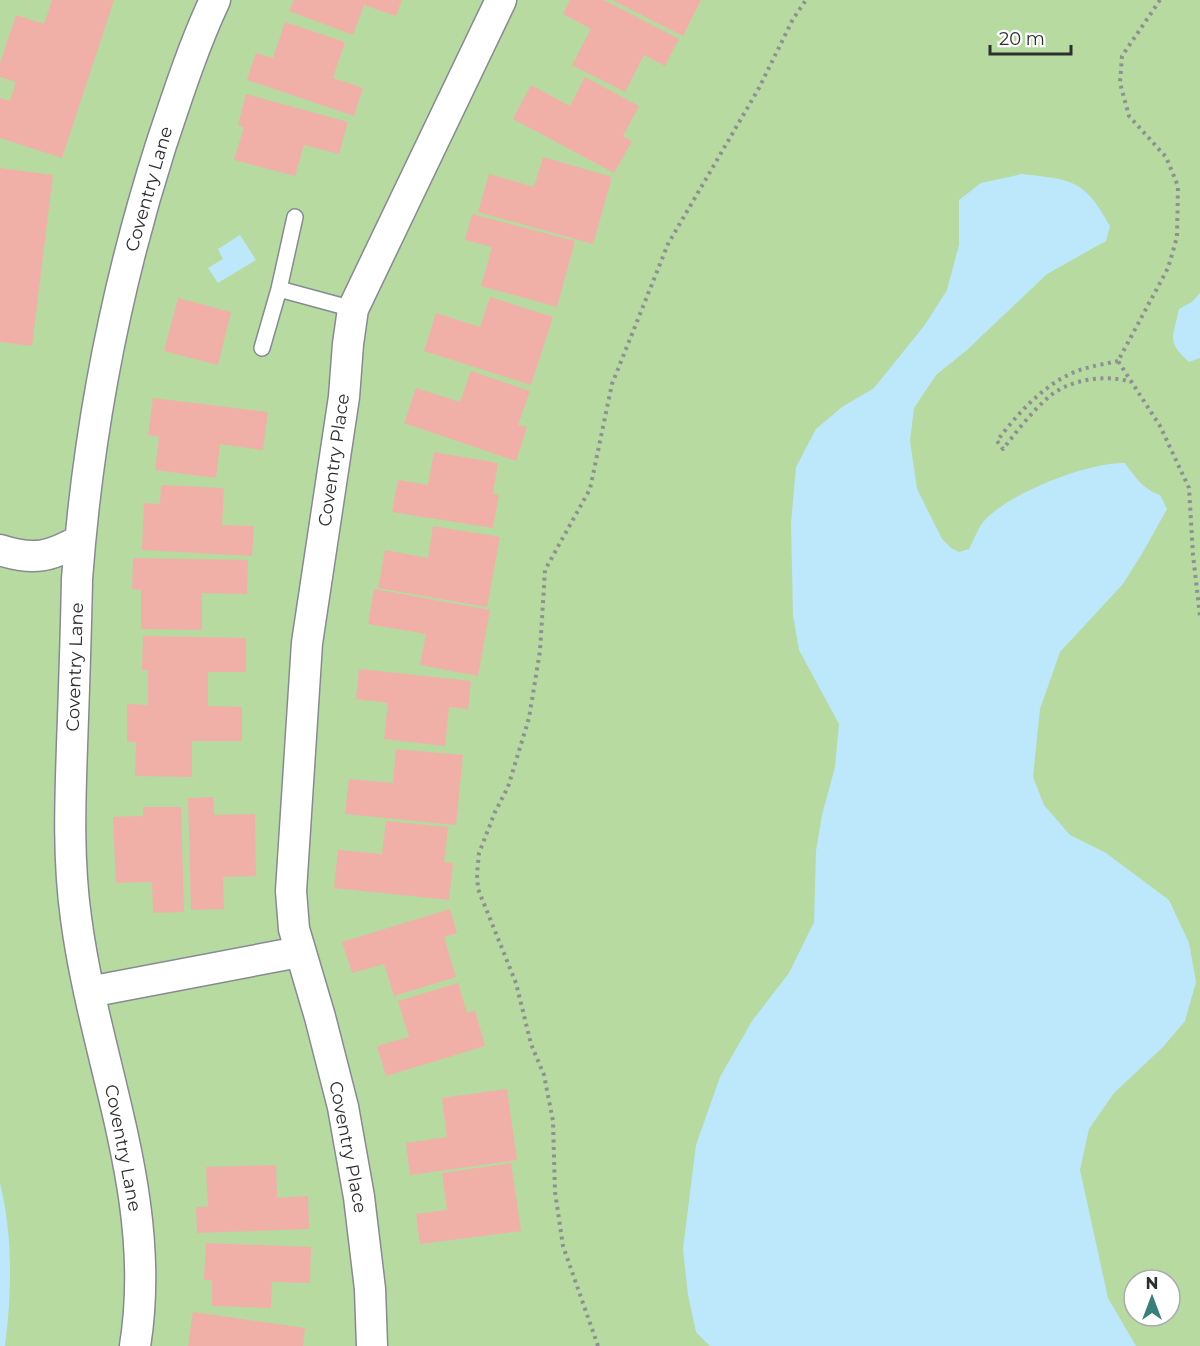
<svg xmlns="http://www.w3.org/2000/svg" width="1200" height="1346" viewBox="0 0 1200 1346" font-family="Montserrat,sans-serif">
<rect width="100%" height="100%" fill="#f6f9ff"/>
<!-- green -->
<path fill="#b7daa1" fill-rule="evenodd" d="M0,0H1200V1346H0ZM1134,1280H1170V1316H1134Z"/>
<!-- water -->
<path fill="#bde7fb" d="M1022,174C1073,180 1084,179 1110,226L1106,241L1047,274L967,350L936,375L914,408L910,441L917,489L942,539L951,548L959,552L969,549C974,540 978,528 984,521C1009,493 1088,462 1125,463C1135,477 1143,489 1160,495L1167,509L1143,552L1123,584L1060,652L1040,709L1033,777L1044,805L1070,835L1106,853L1169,900L1189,943L1196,982L1185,1021L1163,1047L1114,1093L1089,1129L1080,1170L1108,1298L1136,1346H710L696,1332L688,1295L683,1249L696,1145L720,1077L752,1021L789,973L814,922L816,851L822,815L835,767L839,724L799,650L793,615L791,524L796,467L816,429L842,407L874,388L924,326L947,290L959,245V200L981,183Z
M240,235L256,260L218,283L208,268L223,259L218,249Z
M1200,293V358L1189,362C1166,341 1173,338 1179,309L1192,302Z
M0,1183C13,1236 12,1292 5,1346H0Z"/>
<!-- building -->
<path fill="#f1b0a7" d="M52,0H114L62,158L0,138V98L10,101L16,82L0,77V63L16,15L44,24Z
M294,0H402L396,16L364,5L353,35L289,11Z
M570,0H604L679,39L665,66L644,55L625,92L572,65L591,29L563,14Z
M612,0H701L683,36Z
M285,22L345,42L333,78L363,88L354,116L247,80L256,53L273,58Z
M585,77L639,106L623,136L632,141L614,173L513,119L531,85L570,106Z
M246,94L348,122L339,154L304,145L295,176L234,160L244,127L238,125Z
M543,157L612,177L593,244L478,212L489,174L534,187Z
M0,168L53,175L32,346L0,342Z
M472,214L575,241L557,307L481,286L492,247L465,240Z
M490,297L553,317L531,385L424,351L436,313L480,327Z
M178,298L231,312L218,365L164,351Z
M471,371L530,391L518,425L527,427L516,461L404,423L416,388L460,402Z
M153,398L268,412L263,450L220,444L216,478L155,470L159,437L148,435Z
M434,452L498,463L493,494L499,495L493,528L392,512L398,480L428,485Z
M161,485L224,488L222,525L254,526L252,556L142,550L144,503L160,504Z
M433,526L500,537L487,607L378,588L385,550L428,558Z
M133,558L248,560L247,594L202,593V630L141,629V590L132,589Z
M374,589L490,610L478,676L420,665L426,634L368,624Z
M143,636L246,638V672H208V706L242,707V741H192V777L135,776L136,742H127V704L148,705V670H142Z
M359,669L471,681L468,709L449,707L445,746L384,739L388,703L356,699Z
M396,749L463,755L456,825L345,814L349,779L393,783Z
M213,797L214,815L255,814L256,876L223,877L224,909L191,910L188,798Z
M143,807H181L184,912L153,913L152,882L116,883L113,817L143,816Z
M386,821L448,827L444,862L453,863L449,900L334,888L338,850L382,854Z
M450,909L457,933L444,937L456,977L394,996L384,964L352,973L342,942Z
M458,983L467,1013L475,1010L485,1046L386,1076L377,1046L409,1037L398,1001Z
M507,1089L517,1160L410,1175L406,1143L447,1137L442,1098Z
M511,1163L521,1231L420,1244L416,1214L447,1210L442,1173Z
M276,1165L277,1198L308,1196L309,1229L197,1233L196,1207H208L206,1167Z
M206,1243L311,1247L310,1283L272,1282L271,1308L212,1306V1280H204Z
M193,1312L305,1328L303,1346H188Z"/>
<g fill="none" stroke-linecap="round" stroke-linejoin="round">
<!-- service casing -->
<g stroke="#888a91" stroke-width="18">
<path id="service" d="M279,289L295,217
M262,348L279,289L353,309"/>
</g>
<!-- minor casing -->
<g stroke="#888a91" stroke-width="33">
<path id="minor" d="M0,550C34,561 50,557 80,540
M89,992L299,952
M135,1346C159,1197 95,1063 76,918C68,861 70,804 72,746C74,690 76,635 77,579C88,431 116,286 161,145C177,97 193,47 215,0
M372,1346L370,1289L359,1197L343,1107L320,1017L294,929L291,891L307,643L344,397L348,344L353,309L501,0"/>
</g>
<!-- path -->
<path stroke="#8e9094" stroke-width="4" stroke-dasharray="3 4.5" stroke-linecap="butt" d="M1160,0L1122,56L1120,83L1129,116L1166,157L1178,186L1177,237L1168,268L1118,361L1160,426L1189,488L1193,555L1200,616
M1118,361C1105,364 1090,366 1077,371C1044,384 1018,413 997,441L1003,449C1017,431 1032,411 1050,396C1070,379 1107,374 1131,382
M598,1346L563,1246L555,1192L553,1121L544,1075L531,1044L516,983L478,889L477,874L479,853L495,812L508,787L529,718L540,651L545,570L590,489L612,384L668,244L759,88L793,19L806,0"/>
<!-- service -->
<use href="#service" stroke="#fff" stroke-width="15"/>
<!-- minor -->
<use href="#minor" stroke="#fff" stroke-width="30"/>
</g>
<g text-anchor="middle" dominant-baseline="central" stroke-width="4.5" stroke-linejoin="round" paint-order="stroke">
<!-- street labels -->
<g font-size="18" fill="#2d2e31" stroke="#fff">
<text transform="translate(149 189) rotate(-74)">Coventry Lane</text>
<text transform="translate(334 460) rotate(-82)">Coventry Place</text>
<text transform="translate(75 667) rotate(-88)">Coventry Lane</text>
<text transform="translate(348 1147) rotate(79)">Coventry Place</text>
<text transform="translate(123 1148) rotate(79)">Coventry Lane</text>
</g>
</g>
<!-- north arrow -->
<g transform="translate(1152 1298)"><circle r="28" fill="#ffffff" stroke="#ababad" stroke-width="1.5"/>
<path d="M0-4.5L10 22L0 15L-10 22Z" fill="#39807b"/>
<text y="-9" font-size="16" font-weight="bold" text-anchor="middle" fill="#2d2e31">N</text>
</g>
<!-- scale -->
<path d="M990 45v9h81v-9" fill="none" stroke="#2d2e31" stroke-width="3"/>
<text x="999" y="45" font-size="18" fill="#2d2e31" stroke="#ffffff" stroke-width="4.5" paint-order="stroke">20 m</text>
</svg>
